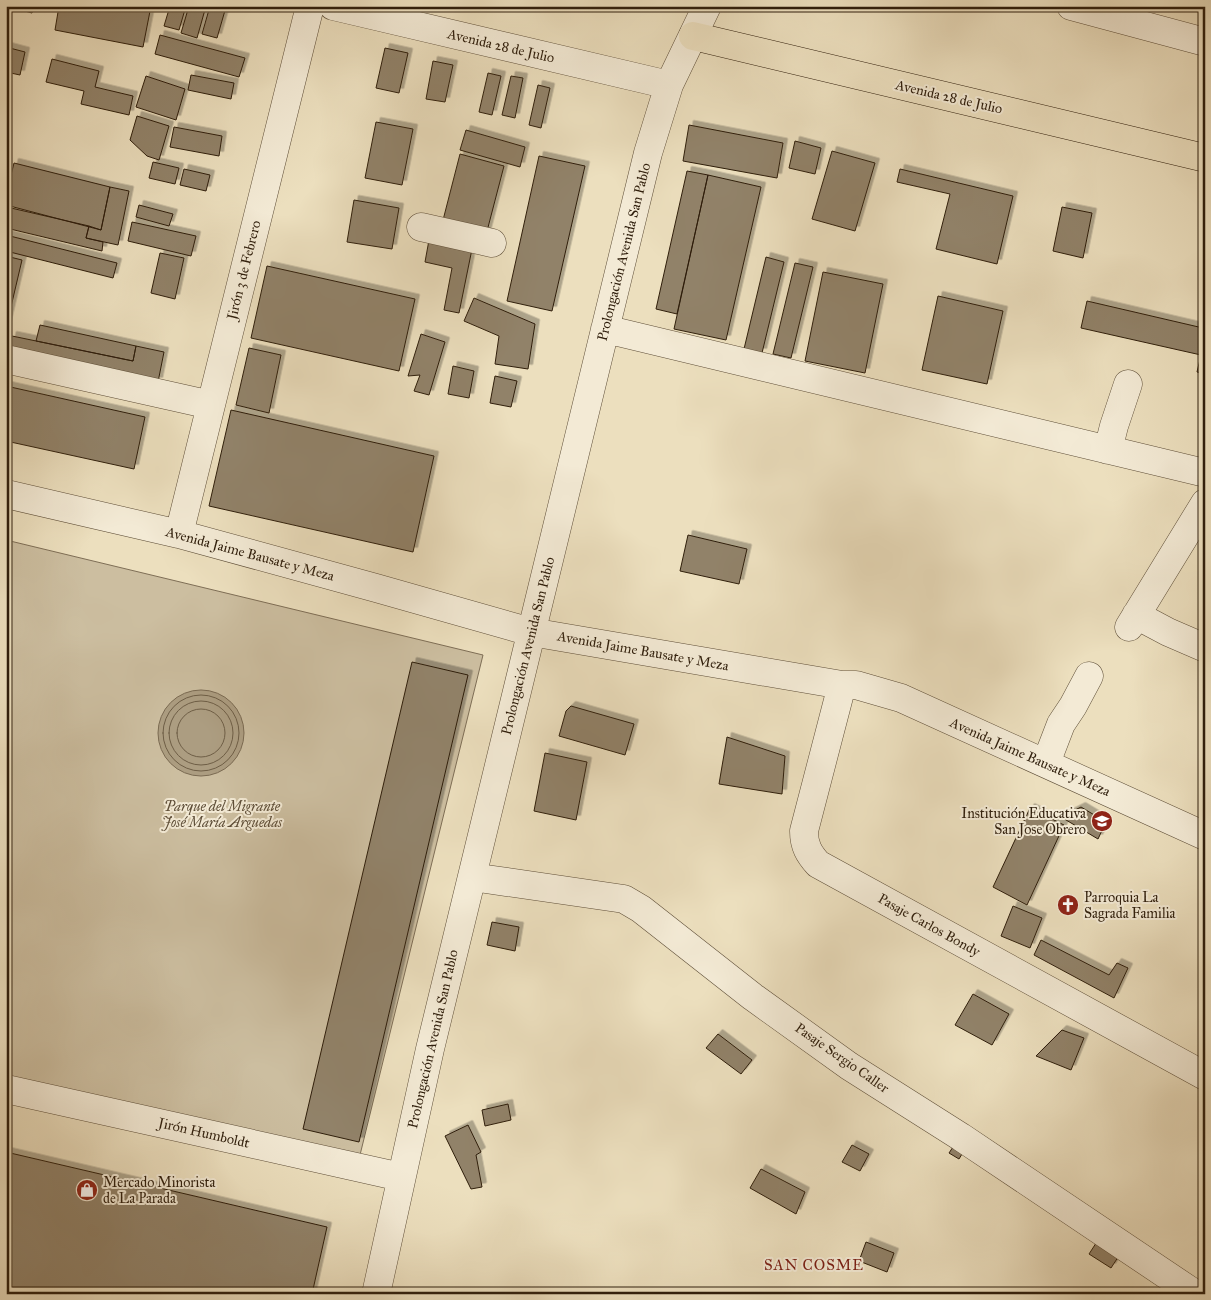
<svg xmlns="http://www.w3.org/2000/svg" width="1211" height="1300" viewBox="0 0 1211 1300" font-family="'IM FELL Great Primer',serif">
<defs>
<filter id="shadow"><feDropShadow dx="4.5" dy="-4.5" stdDeviation="0" flood-color="#0004"/></filter>
</defs>
<rect width="100%" height="100%" fill="#ecdfbe"/>
<filter id="stains"><feTurbulence type="fractalNoise" baseFrequency=".004" numOctaves="4"/><feColorMatrix values="0 0 0 0 .2 0 0 0 0 .09 0 0 0 0 .02 0 0 0 .5 -.17"/></filter>
<radialGradient id="worn" r=".72"><stop offset=".6" stop-color="#630" stop-opacity="0"/><stop offset="1" stop-color="#630" stop-opacity=".3"/></radialGradient>
<!-- green -->
<path fill="#ccbea0" stroke="#7e6e56" d="M6,540L483,655L359,1159L6,1079Z"/>
<!-- water -->
<path fill="#ac9d81" stroke="#7a6a52" d="M158 733a43 43 0 1 1 86 0a43 43 0 1 1-86 0Z"/>
<g fill="none" stroke-linecap="round" stroke-linejoin="round">
<!-- shore -->
<path stroke="#6e5e46" stroke-width="1" d="M163 733a38 38 0 1 1 76 0a38 38 0 1 1-76 0Z
M169 733a32 32 0 1 1 64 0a32 32 0 1 1-64 0Z
M177 733a24 24 0 1 1 48 0a24 24 0 1 1-48 0Z"/>
</g>
<!-- building -->
<path fill="#918269" stroke="#2f1e0c" filter="url(#shadow)" d="M7,6H34L32,13Z
M59,6H151L143,47L55,30Z
M170,6H186L179,30L164,26Z
M189,6H206L197,38L181,33Z
M210,6L226,7L217,38L202,34Z
M160,35L245,58L239,77L155,54Z
M6,47L25,52L20,75L6,72Z
M385,48L408,53L399,93L376,88Z
M52,59L99,71L95,87L133,96L129,115L81,104L84,91L46,82Z
M433,61L453,65L445,102L426,99Z
M488,73L501,76L492,115L479,112Z
M191,75L234,83L231,99L188,90Z
M146,76L185,89L176,120L136,107Z
M511,76L523,78L515,118L502,115Z
M538,85L550,88L541,128L529,125Z
M137,116L169,126L159,160L147,156L130,140Z
M376,122L413,129L402,185L365,178Z
M689,125L783,143L777,178L683,161Z
M174,127L222,136L219,156L170,147Z
M466,130L525,147L520,167L460,150Z
M795,141L821,148L815,174L789,168Z
M832,151L875,163L855,231L812,219Z
M460,154L504,166L486,235L442,224Z
M539,156L585,166L552,311L507,301Z
M153,162L179,168L175,184L149,178Z
M14,163L110,187L101,230L6,205V195Z
M184,169L210,175L206,191L180,185Z
M900,169L1013,196L997,264L936,249L950,194L897,182Z
M687,171L708,175L677,314L656,309Z
M708,175L761,187L726,340L674,329Z
M110,187L129,191L118,245L86,238L89,226L101,230Z
M354,200L399,208L392,249L347,242Z
M139,205L173,214L169,226L136,217Z
M1062,207L1092,213L1083,258L1053,251Z
M11,208L89,226L86,238L103,242L102,251L6,228Z
M132,222L196,236L191,256L128,241Z
M6,235L117,263L113,278L6,251Z
M429,240L472,249L459,313L444,310L452,268L425,262Z
M160,253L184,258L175,299L151,293Z
M6,256L22,260L6,328Z
M766,257L784,262L762,353L744,349Z
M795,263L813,267L791,358L773,354Z
M267,266L415,299L399,371L251,338Z
M823,272L883,284L865,373L805,361Z
M938,296L1003,311L987,384L922,370Z
M474,298L535,324L528,369L495,364L499,336L464,321Z
M1087,301L1203,328L1205,319V374L1197,372L1201,355L1081,328Z
M40,325L136,346L133,361L36,341Z
M421,334L445,342L429,395L414,391L420,375L408,376Z
M12,336L133,361L136,346L164,352L158,382L8,351Z
M249,348L281,355L269,413L236,405Z
M453,366L474,371L469,398L448,394Z
M495,376L517,381L511,407L490,403Z
M6,386L145,417L134,469L6,441Z
M231,410L434,456L413,552L209,506Z
M688,535L747,549L739,584L680,571Z
M412,662L468,675L359,1142L303,1129Z
M571,706L634,724L625,755L559,736L566,711Z
M727,737L785,756L782,794L719,784Z
M545,753L587,762L576,820L534,811Z
M1081,807L1106,822L1098,839L1061,817Z
M1030,808L1064,825L1027,905L993,887Z
M1013,906L1042,918L1030,948L1001,936Z
M492,922L519,927L515,951L487,945Z
M1041,940L1109,975L1117,963L1128,968L1114,998L1034,955Z
M973,994L1009,1014L992,1045L955,1025Z
M1062,1030L1084,1038L1071,1070L1036,1056Z
M718,1034L752,1060L741,1074L706,1048Z
M508,1104L511,1120L485,1126L482,1110Z
M468,1125L481,1152L476,1155L482,1187L471,1189L445,1136Z
M955,1144L965,1149L959,1159L949,1153Z
M852,1145L869,1154L860,1171L842,1162Z
M6,1152L327,1227L312,1294H6Z
M761,1169L805,1192L796,1214L750,1188Z
M1100,1237L1122,1251L1111,1268L1089,1254Z
M866,1242L894,1253L887,1272L859,1261Z"/>
<g fill="none" stroke-linecap="round" stroke-linejoin="round">
<!-- minor casing -->
<g stroke="#5e4e38" stroke-width="29">
<path id="minor" d="M333,6L669,85
M1071,6L1205,42
M421,227L492,243
M605,329L1205,473
M10,360L211,405
M1108,450L1114,426L1128,384
M6,494L179,534L376,588L531,632L842,685H856L901,698L1205,836
M179,534L310,6
M1136,615L1168,632L1205,648
M1129,627L1205,503
M842,685L804,831C804,846 809,854 818,864L1205,1076
M1046,763L1061,724L1073,706L1089,676
M472,877L624,899L641,909L753,997L849,1066L961,1137L1195,1294
M6,1089L401,1177
M376,1294L430,1049L648,153L669,85L707,6"/>
</g>
<!-- major casing -->
<g stroke="#2f1e0c" stroke-width="29">
<path id="major" d="M693,36L1205,158"/>
</g>
<!-- minor -->
<use href="#minor" stroke="#f3ead5" stroke-width="28"/>
<!-- major -->
<use href="#major" stroke="#ecdfbe" stroke-width="28"/>
</g>
<!-- icons -->
<defs>
<g id="school-disc" transform="scale(1.125)"><circle r="9.5" fill="#8f2418" stroke="#f3ead5"/><path d="M0-5L7-2L0 1L-7-2ZM-4 1L0 2.5L4 1V4Q0 6-4 4Z" fill="#fff"/></g>
<g id="church-disc" transform="scale(1.125)"><circle r="9.5" fill="#8f2418" stroke="#f3ead5"/><path d="M-1.2-6h2.4v3.5h3.3v2.4h-3.3V6h-2.4V-.1h-3.3v-2.4h3.3Z" fill="#fff"/></g>
<g id="shop-disc" transform="scale(1.125)"><circle r="9.5" fill="#8f2418" stroke="#f3ead5"/><path d="M-5-2.5h2.3a2.7 3.5 0 0 1 5.4 0H5L5.5 6h-11ZM-1.5-2.5h3a1.5 2.3 0 0 0-3 0Z" fill="#fff"/></g>
</defs>
<g fill-rule="evenodd">
<use href="#school-disc" x="1102" y="821"/>
<use href="#church-disc" x="1068" y="905"/>
<use href="#shop-disc" x="87" y="1190"/>
</g>
<g text-anchor="middle" dominant-baseline="central" stroke-width="4" stroke-linejoin="round" paint-order="stroke">
<!-- street labels -->
<g font-size="14" fill="#2f1e0c" stroke="#f3ead5">
<text transform="translate(501 46) rotate(13)">Avenida 28 de Julio</text>
<text transform="translate(949 97) rotate(13)">Avenida 28 de Julio</text>
<text transform="translate(624 252) rotate(-76)">Prolongación Avenida San Pablo</text>
<text transform="translate(244 270) rotate(-76)">Jirón 3 de Febrero</text>
<text transform="translate(250 554) rotate(15)">Avenida Jaime Bausate y Meza</text>
<text transform="translate(528 646) rotate(-76)">Prolongación Avenida San Pablo</text>
<text transform="translate(643 651) rotate(10)">Avenida Jaime Bausate y Meza</text>
<text transform="translate(1030 757) rotate(24)">Avenida Jaime Bausate y Meza</text>
<text transform="translate(929 925) rotate(29)">Pasaje Carlos Bondy</text>
<text transform="translate(433 1039) rotate(-77)">Prolongación Avenida San Pablo</text>
<text transform="translate(842 1058) rotate(35)">Pasaje Sergio Caller</text>
<text transform="translate(204 1133) rotate(13)">Jirón Humboldt</text>
</g>
<!-- park labels -->
<g font-size="14" font-style="italic" fill="#5e4e38" stroke="#f3ead5">
<text x="222" y="806">Parque del Migrante<tspan x="222" dy="16">José María Arguedas</tspan></text>
</g>
<!-- poi labels -->
<g font-size="14" fill="#2f1e0c" stroke="#f3ead5" text-anchor="start">
<text x="1086" y="813" text-anchor="end">Institución Educativa<tspan x="1086" dy="16">San Jose Obrero</tspan></text>
<text x="1084" y="897">Parroquia La<tspan x="1084" dy="16">Sagrada Familia</tspan></text>
<text x="103" y="1182">Mercado Minorista<tspan x="103" dy="16">de La Parada</tspan></text>
</g>
<!-- neighbourhood labels -->
<g font-size="15" letter-spacing="1" fill="#7a1f14" stroke="#f3ead5">
<text x="814" y="1265">SAN COSME</text>
</g>
</g>
<!-- margin -->
<rect width="1211" height="1300" fill="none" stroke="#ecdfbe" stroke-width="25"/>
<rect x="8" y="8" width="1196" height="1285" fill="none" stroke="#2f1e0c" stroke-width="2.5"/>
<rect x="12" y="12" width="1186" height="1275" fill="none" stroke="#2f1e0c"/>
<rect width="100%" height="100%" filter="url(#stains)"/>
<rect width="100%" height="100%" fill="url(#worn)"/>
</svg>
